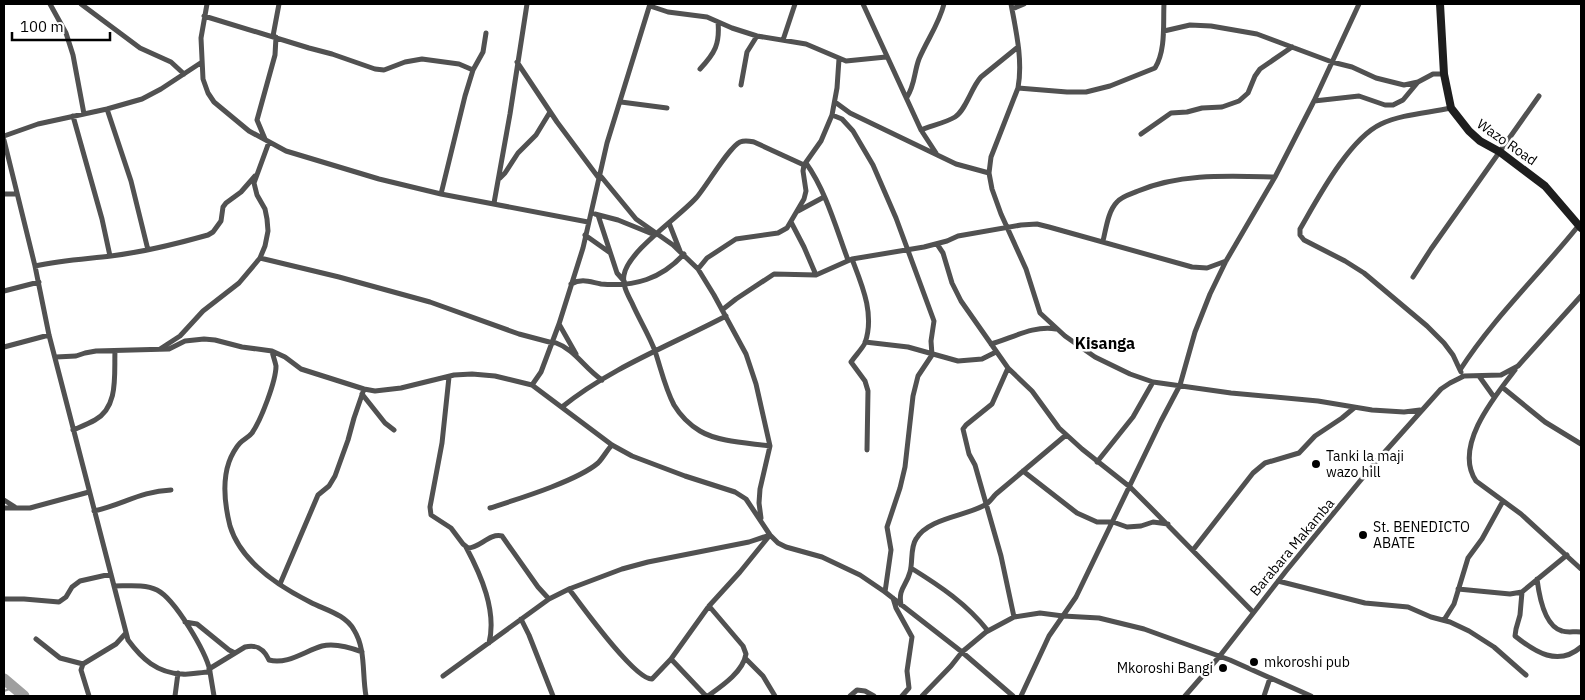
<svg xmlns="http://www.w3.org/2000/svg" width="1585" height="700" viewBox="0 0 1585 700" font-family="'IBM Plex Sans',sans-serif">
<rect width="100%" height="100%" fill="#fff"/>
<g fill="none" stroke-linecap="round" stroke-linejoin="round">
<!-- stream -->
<path stroke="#9f9f9f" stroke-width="2" d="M4,691L15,687"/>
<!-- river -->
<path stroke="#9f9f9f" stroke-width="11" d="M4,679L24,696"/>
<!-- minor -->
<path stroke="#515151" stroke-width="5" d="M50,4L66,33L73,55L84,114
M81,4L140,48L171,62L184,74
M207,4L201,38L203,79L208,93L214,102L249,131L286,151L379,179L441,194L588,222
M863,4L921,130L936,153
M1011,4C1016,31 1023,60 1018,88L991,157L989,173L992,189L1001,214L1026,269L1040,313L1065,336L1095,357L1130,374L1153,382L1231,393L1318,401L1372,410L1404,412L1420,410
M650,6L668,12L707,17L732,28L757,36L806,44L846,61L886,57
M1012,9L1024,4
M204,16L309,48L332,54L375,69L384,70L405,62L422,59L459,64L473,70
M1164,31L1190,25L1211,26L1257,34L1332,62L1352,67L1376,78L1404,85L1418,82L1433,74H1444
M273,36L279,4
M783,40L795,4
M517,62L557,122L598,177
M700,69C715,53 720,44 718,22
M741,85L747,52L757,36
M1018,88L1067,92H1086L1110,86L1155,68C1166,50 1163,24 1164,4
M907,97C915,85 914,72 919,59C927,40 939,24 944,4
M1314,101L1359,96L1385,105H1393L1403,100L1418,82
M621,102L667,108
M835,102L850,113L956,164L989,173
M1451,108C1428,113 1402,114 1381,124C1349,139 1318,198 1300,229V235L1304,240L1345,261L1364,273L1427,326L1444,343L1453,355L1460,370
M107,109L131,181L148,250
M832,115L842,119L853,131L873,165L896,218L934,321L931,341L932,355L918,376L913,396L905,467L900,488L887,527L891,550L885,592
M73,116L102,219L110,256
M921,130C931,126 947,122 955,117C966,110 971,88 981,77L1018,47
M1141,134L1171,113L1187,112L1202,108L1222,107L1239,101L1248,93L1255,76L1260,69L1292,47
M4,136L38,124L107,109L142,99L161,89L202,62
M265,139L257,120L275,55L276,37
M4,140L35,266L49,335L128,640C142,659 157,673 182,674C191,675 201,672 210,672L214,696
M806,163C826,191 836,228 848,260
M599,174L636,219L673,245L698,269L714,295L746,354L756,384L770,446L760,489L759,503L761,518
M500,178L505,173L518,153L536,135L550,112
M4,194H17
M441,194L465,96L473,70L483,52L486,33
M494,203L510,114L527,4
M798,211L824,197
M595,214L618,220L655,235
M598,215L617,273L624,281
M791,222L804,247L816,275
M669,223L680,251
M585,235L609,252
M1103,241C1106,229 1108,211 1117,202C1122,196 1131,194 1138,191C1181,173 1229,176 1275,177
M937,244L943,253L952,283L961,301L1008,368L1032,391L1059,428L1082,449L1130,487L1150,507L1253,612
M260,258L339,277L430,302L519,334L553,343
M852,259C862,285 875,314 865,343C862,349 855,356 851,362L865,381L868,391L867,450
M35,266C61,260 85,259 111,256C144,252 176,244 208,235L213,232L221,221L223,207L226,203L241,192L255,176
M698,269L707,258L736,239L778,233L787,228L804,199L806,191L803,171L804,165L821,141L832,115L837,88L839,59
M1413,277L1431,249L1539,96
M571,284C582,278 590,282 601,284C635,287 661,279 684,254
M4,291L39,282
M722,310L736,299L774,274L816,275L852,259L924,247L947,241L958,236L1021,225L1037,224L1049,227L1192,267L1207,268L1226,261
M559,324L576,354
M554,342C576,350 583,367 602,380
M865,342L908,347L958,361L982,359L996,352
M991,344C1012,338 1034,325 1056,329
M4,347L49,335
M160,349L180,336L203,311L239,283L260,258L265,246L268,231L267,219L265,209L257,195L254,183L269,142
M272,351C273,356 275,361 276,366C276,381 261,420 252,433C249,437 244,439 240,443C236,447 231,456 229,462C222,482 225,506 230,526C241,562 278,586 310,602C325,610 345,614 354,630C366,649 362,674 366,696
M56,357L76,356L85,353L96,351L169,349L185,341L204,339L215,340L242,347L272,351L285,357L301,369L364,389L375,391L401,388L454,375L472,374L495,376L532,385L612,445L632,456L685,476L735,492L746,499L770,535L778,543L786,547L822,557L860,575L885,592L962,652L1013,696
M1008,368L992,404L966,425L963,429L969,454L975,465L1001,556L1014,617
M1515,370C1494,397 1453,447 1476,481L1521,514L1581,569
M1461,372L1460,370C1494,317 1540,274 1579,225
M1479,376L1494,397
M449,377L442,443L430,507L431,515L451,528L463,544L468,548C480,548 489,533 502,536L538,587L549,599
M532,385L541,372L559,324L583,248L607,143L650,4
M1502,387L1545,422L1581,444
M362,394L385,423L394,430
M562,407C610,368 671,345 726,316
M73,430C80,427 88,424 95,420C119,407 114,374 115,351
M770,446C750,443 718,442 700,431C690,425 680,415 674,405C665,388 661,369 655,351C649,335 639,319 632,303C628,295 622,285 624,275C628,251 678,218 696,198C706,187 729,147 740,142C745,140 749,141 754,142L804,165
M1097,462L1133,417L1153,382
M1023,471L1077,513L1097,522H1113L1127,527L1141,526L1153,522L1168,524
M4,500L15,507
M4,508H30L89,492
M490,508C518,499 577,481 598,463C603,458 607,450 612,445
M94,511C122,505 141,491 171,490
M466,547C481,575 497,611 489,643
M1193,550L1253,473L1265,463L1299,453L1315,436L1342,418L1354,408
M1567,555L1522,592L1520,615L1516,629L1515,636C1535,652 1558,667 1581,647
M911,568C940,586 967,604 988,631
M1537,579C1539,595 1544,626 1562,631C1568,633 1575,631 1581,632
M1278,581L1365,603L1408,607L1431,617L1450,622L1469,631L1494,647L1526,675
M280,584L318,495L329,486L335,476L348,440L354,418L364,389
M114,586C128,586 145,584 157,590C175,599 206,652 210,671
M569,589C581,605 635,680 652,679L671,659L709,606L740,572L770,535
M1458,589L1510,594L1522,592
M893,598L896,608L912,637L907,671L909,688L902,696
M4,599H24L59,602L66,597L72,587L80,581L111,574
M901,605C898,588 906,587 910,572C913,562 910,548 916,539C928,518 966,516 985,505C989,503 992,498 996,494L1066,435
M521,619L529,635L553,696
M1444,620L1454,604L1468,558L1482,539L1503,501
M185,622L197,624L229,650L235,653
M36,639L60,658L83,664
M745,658L763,676L775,696
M671,659L706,696
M209,669L245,647C257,644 264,649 269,660C287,665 305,651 322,646C335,643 349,647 362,652
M443,676L549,599L569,589L622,569L648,562L749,542L770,535
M89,696L81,670L83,664L116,644L126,633
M175,696L178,673
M708,696C722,686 743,672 746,654L743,646L709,606
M850,696L857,690L865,691L874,696
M922,696L951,666L962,652L986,632L1014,617L1040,613L1063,616L1099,618L1144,629L1230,660L1311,696
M1021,696L1049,636L1076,597L1161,421L1180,385L1195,332L1210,294L1226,261L1275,177L1314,101L1359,4
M1185,696L1219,657L1286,571L1374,464L1441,389L1450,383L1464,376L1501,375L1518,366L1581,296
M1264,696L1270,678"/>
<!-- secondary -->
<path stroke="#1e1e1e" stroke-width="8" d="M1440,4L1444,74L1451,108L1469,131L1480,141L1500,152L1545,186L1581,228"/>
</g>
<!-- markers -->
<g fill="#000" stroke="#fff" stroke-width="2">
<circle cx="1316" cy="464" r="5"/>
<circle cx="1363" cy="535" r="5"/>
<circle cx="1254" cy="662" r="5"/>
<circle cx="1223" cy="668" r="5"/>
</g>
<g text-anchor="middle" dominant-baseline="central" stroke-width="5" stroke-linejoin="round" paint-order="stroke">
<!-- street labels -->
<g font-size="14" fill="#000" stroke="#fff">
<text transform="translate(1507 142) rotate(35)">Wazo Road</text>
<text transform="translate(1292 547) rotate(-50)">Barabara Makamba</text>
</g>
<!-- poi labels -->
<g font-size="14" fill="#000" stroke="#fff" text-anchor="start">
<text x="1326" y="456">Tanki la maji<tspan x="1326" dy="16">wazo hill</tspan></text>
<text x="1373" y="527">St. BENEDICTO<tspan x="1373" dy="16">ABATE</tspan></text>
<text x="1264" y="662">mkoroshi pub</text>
<text x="1213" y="668" text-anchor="end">Mkoroshi Bangi</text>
</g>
<!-- quarter labels -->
<g font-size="16" font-weight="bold" fill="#000" stroke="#fff">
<text x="1105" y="343">Kisanga</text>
</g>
</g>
<!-- border -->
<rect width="1585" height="700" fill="none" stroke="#000000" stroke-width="10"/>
<!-- scale -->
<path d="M12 32v8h98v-8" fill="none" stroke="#000000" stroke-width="2.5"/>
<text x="20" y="32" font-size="15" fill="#000000" stroke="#ffffff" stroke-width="4" paint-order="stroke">100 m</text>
</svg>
